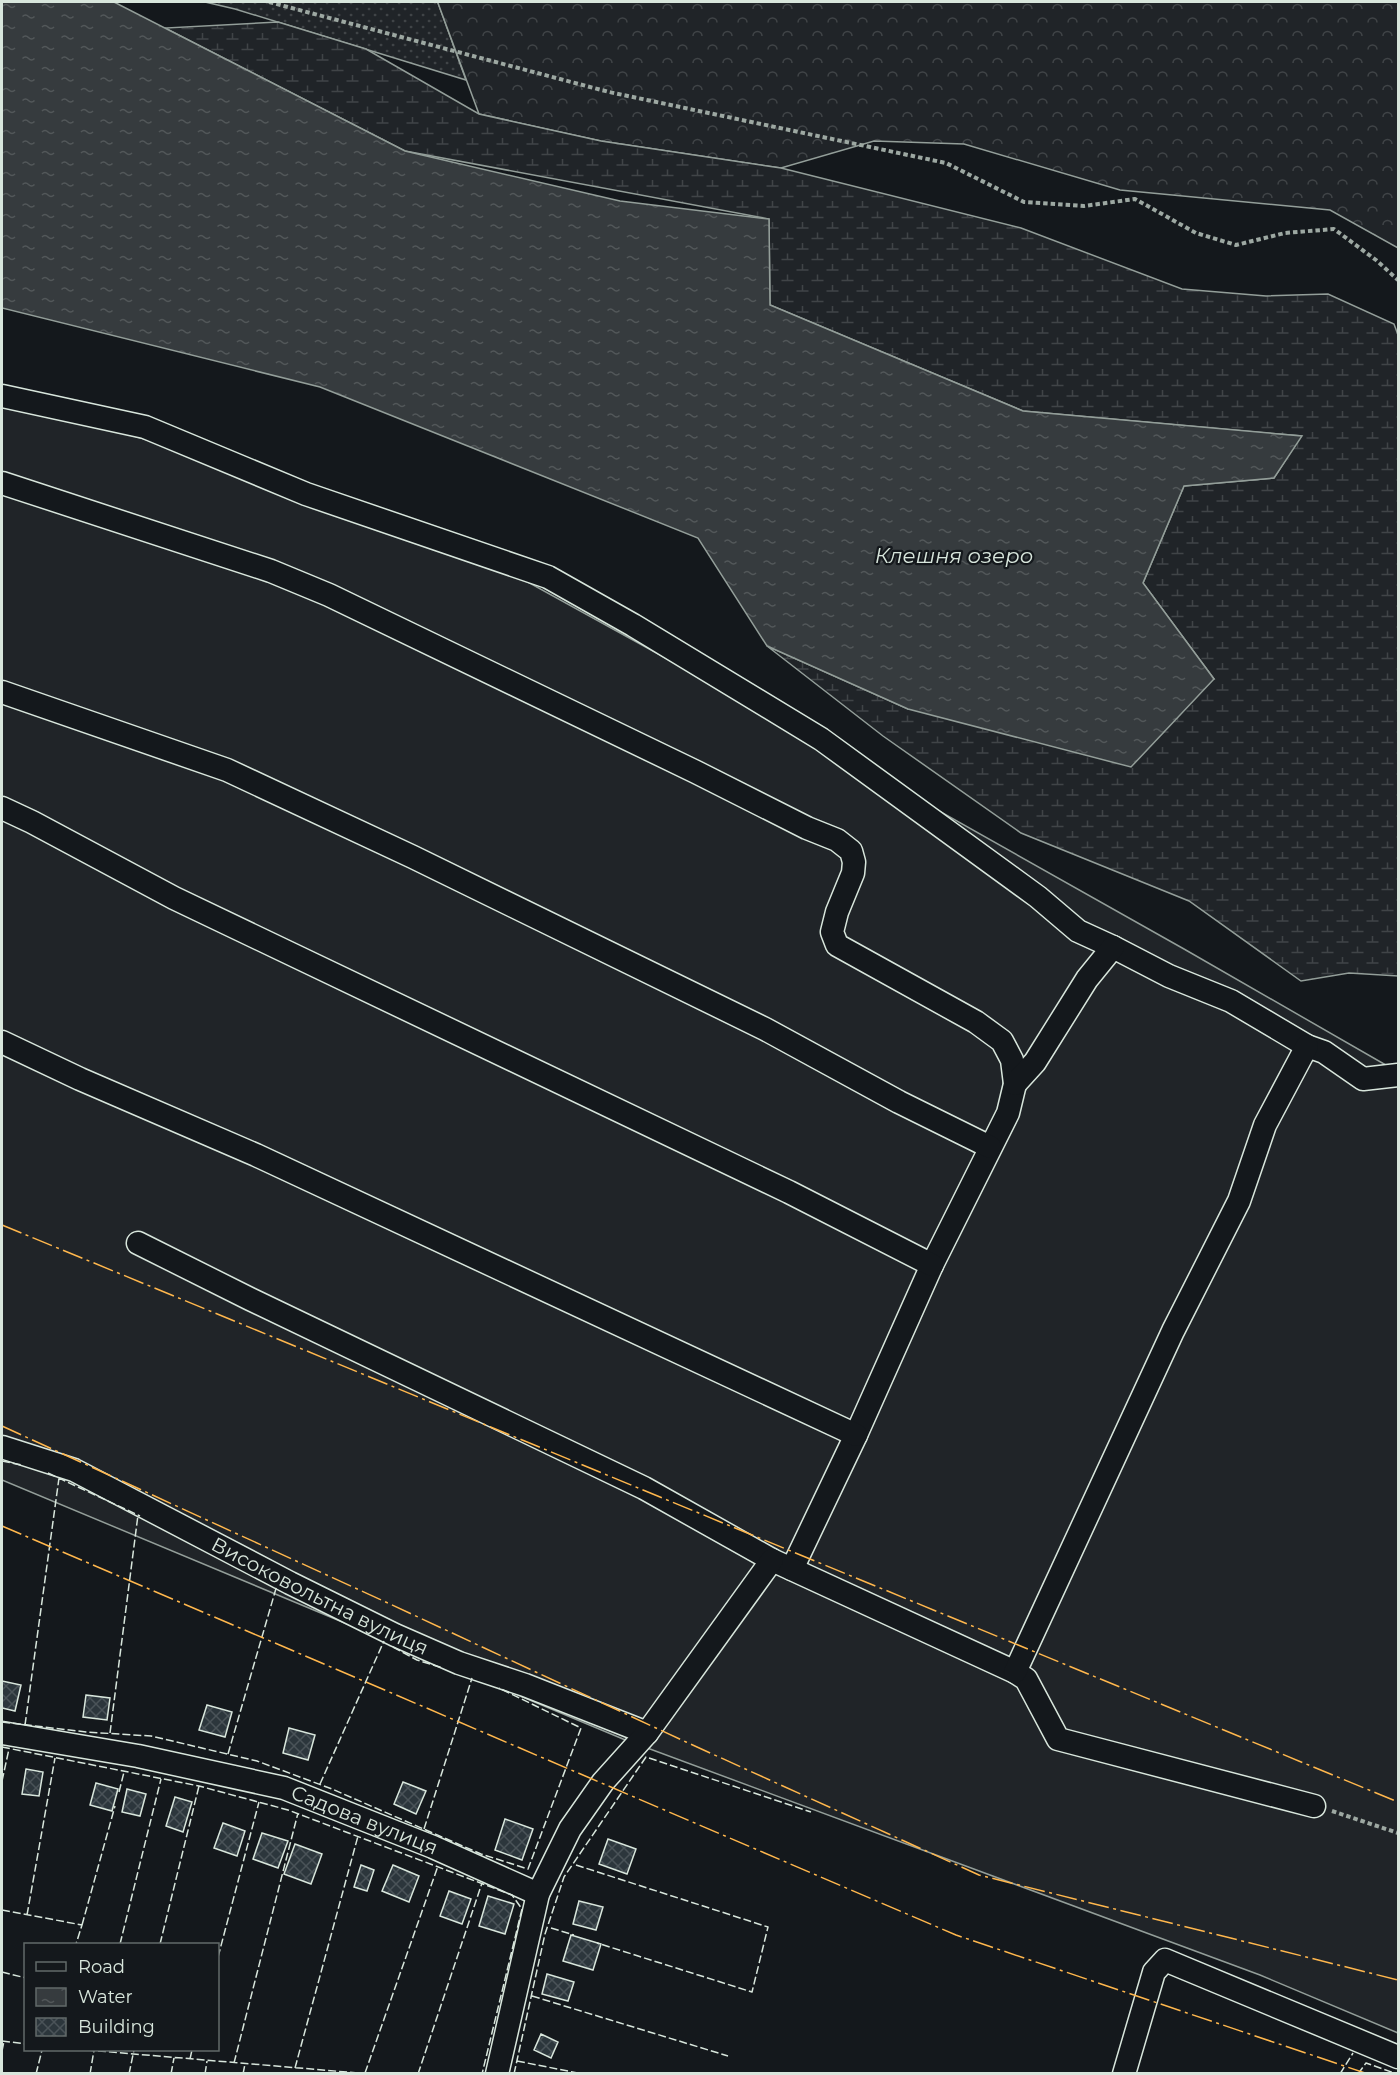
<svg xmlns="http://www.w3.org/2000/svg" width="1400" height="2075" viewBox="0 0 1400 2075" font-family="Montserrat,sans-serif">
<defs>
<pattern id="grass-dots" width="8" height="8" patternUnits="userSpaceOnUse" patternTransform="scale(1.5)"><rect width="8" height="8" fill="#202428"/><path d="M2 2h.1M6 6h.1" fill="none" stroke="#404447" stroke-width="1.8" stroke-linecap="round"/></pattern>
<pattern id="forest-crowns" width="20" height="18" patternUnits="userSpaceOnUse" patternTransform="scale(1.5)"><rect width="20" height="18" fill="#202428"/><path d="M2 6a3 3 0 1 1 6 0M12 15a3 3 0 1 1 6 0" fill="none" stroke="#404447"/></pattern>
<pattern id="wetland-marsh" width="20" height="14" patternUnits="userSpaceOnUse" patternTransform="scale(1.5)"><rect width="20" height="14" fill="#202428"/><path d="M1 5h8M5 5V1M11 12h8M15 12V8" fill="none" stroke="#404447"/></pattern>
<pattern id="water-ripples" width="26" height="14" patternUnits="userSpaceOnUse" patternTransform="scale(1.5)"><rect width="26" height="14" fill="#363b3e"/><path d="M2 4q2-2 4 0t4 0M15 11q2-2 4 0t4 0" fill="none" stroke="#525759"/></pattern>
<pattern id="building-cross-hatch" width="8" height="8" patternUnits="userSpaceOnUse" patternTransform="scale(1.5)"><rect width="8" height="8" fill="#2c363c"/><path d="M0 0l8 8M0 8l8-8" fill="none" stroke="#4a5358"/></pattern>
</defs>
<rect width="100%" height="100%" fill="#14181c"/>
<!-- grass -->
<path fill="url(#grass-dots)" stroke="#939e99" stroke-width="1.5" d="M205,2H439L438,3L466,80L235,9Z"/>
<!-- forest -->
<path fill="url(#forest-crowns)" stroke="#939e99" stroke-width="1.5" d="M439,2H1398V248L1330,210L1120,190L964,144L874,141L781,168L601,141L479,114L438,3Z"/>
<!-- wetland -->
<path fill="url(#wetland-marsh)" stroke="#939e99" stroke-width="1.5" d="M278,22L366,49L479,114L601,141L781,168L1021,228L1182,289L1266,296L1328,294L1394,324L1398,335V976L1349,973L1301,981L1189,901L1021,833L883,736L767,646L908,709L1214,679L1143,583L1184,486L1274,478L1301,436L1023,411L770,305L769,219L405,151L165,28Z"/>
<!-- garden -->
<path fill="#202428" stroke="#939e99" stroke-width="1.5" d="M2,396L421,523L767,714L1184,949L1398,1072V2033L1260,1975L623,1739L2,1480Z"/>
<!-- water -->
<path fill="url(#water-ripples)" stroke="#939e99" stroke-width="1.5" d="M2,2H114L405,151L620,201L769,219L770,305L1023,411L1302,436L1274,478L1184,486L1143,583L1214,679L1131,767L908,709L767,646L698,538L320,387L2,308Z"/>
<!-- building -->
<path fill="url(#building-cross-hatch)" stroke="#d8e6dc" stroke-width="1.5" d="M2,1681L21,1685L15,1711L2,1708Z
M86,1695L110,1698L107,1720L83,1717Z
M207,1705L232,1712L225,1737L199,1730Z
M289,1728L315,1735L308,1760L283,1753Z
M26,1769L43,1772L39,1796L22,1794Z
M403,1782L426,1791L416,1814L394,1804Z
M96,1783L118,1789L112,1811L90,1805Z
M127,1789L146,1794L140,1816L122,1812Z
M175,1797L192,1802L183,1832L166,1826Z
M505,1819L533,1829L522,1860L495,1850Z
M223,1823L245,1831L237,1856L214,1848Z
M262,1833L288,1841L278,1868L253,1859Z
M608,1839L636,1849L627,1874L599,1864Z
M295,1844L322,1854L311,1884L284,1874Z
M361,1865L374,1870L367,1891L354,1887Z
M393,1865L419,1876L409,1902L382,1891Z
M449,1891L471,1899L462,1924L440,1916Z
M488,1896L514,1904L505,1934L479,1926Z
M579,1901L603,1907L596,1930L573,1924Z
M571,1935L601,1944L593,1970L563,1961Z
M547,1974L574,1982L568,2001L542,1994Z
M541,2034L558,2042L551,2058L534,2050Z"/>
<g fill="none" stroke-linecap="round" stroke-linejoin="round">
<!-- minor casing -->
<g stroke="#d8e6dc" stroke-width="25">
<g id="minor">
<path d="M2,396L145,427L306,494L548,577L633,625L821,739L1038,897L1078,931L1113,947L1169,976L1231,1001L1307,1046L1324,1052L1363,1079L1398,1075"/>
<path d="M2,483L271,571L329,595L696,772L807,828L837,840L851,851L854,862L853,873L837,912L832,932L837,945L976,1022L1002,1041L1012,1060L1015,1084L1008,1113L932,1265L856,1435L792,1569"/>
<path d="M2,692L227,770L413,857L765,1029L899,1102L990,1147"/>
<path d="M2,808L32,822L174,898L789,1192L932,1265"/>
<path d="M2,1042L80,1079L256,1155L856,1435"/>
<path d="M1015,1084L1035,1062L1087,979L1113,947"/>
<path d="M138,1243L250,1299L644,1488L772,1560L1015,1672L1026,1679L1058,1739L1314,1806"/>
<path id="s1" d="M2,1447L74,1470L290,1583L395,1635L459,1663L525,1685L647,1733"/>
<path d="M1015,1672L1173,1331L1239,1201L1265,1125L1307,1046"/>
<path id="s2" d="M2,1733L138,1756L284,1788L433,1847L538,1894"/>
<path d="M497,2074L538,1894L570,1829L603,1782L647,1733L772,1560"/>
<path d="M1124,2074L1154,1972L1165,1960L1398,2057"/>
</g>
</g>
<!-- path -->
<path stroke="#9da8a2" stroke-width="4" stroke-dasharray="4.5 3" stroke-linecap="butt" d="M269,2L609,92L946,163L1024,202L1084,206L1135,199L1196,233L1236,245L1285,233L1334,229L1376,260L1398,280
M1332,1811L1398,1833"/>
<!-- minor -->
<use href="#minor" stroke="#14181c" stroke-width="22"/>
<!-- fence -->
<path stroke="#d8e6dc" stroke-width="1.5" stroke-dasharray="8 3" stroke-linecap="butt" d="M2,1461L22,1465
M48,1473L140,1516
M393,1647L417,1660L443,1668
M2,1722L86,1732L151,1736L257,1761L332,1789L481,1854L528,1869L581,1728L499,1688
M25,1725L59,1478
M110,1733L138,1515
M2,1747L199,1786L288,1810L512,1895L522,1909L482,2074
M228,1754L277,1585
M2,1781L9,1749
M320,1784L384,1641
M119,1792L124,1772
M424,1829L472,1678
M576,1865L768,1927L752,1992L597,1943
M2,1910L82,1925L76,1944
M27,1915L55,1758
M82,1925L115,1806
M551,1928L574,1935
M120,1944L161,1779
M160,1944L199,1786
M218,1957L259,1802
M2,1972L26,1978
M532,1996L728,2056
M2,2041L26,2044
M87,2050L370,2074
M2,2051L4,2041
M190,2059L192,2050
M517,2061L583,2074
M234,2063L298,1813
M295,2068L358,1836
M365,2073L438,1866
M36,2074L42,2050
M90,2074L94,2050
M129,2074L134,2050
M171,2074L174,2058
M205,2074L207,2061
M243,2074L245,2064
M418,2074L482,1883
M514,2074L545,1934L564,1877L646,1757L811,1812
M1340,2074L1353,2053
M1358,2074L1366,2063L1397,2074"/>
<!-- power -->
<path stroke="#ffb74d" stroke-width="1.5" stroke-dasharray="21 4.5 3 4.5" stroke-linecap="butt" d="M2,1225L1398,1802
M2,1426L390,1604L686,1742L979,1875L1398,1980
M2,1526L956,1935L1368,2074"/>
</g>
<g text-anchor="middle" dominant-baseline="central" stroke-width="4.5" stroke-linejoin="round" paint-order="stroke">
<!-- street labels -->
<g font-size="20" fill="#d8e6dc" stroke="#14181c">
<text stroke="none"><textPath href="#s1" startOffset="352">Високовольтна вулиця</textPath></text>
<text stroke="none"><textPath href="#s2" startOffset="374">Садова вулиця</textPath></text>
</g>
<!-- water labels -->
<g font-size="21" font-style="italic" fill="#d8e6dc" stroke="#14181c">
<text x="954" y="555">Клешня озеро</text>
</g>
</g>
<!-- border -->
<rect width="1400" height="2075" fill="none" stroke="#d8e6dc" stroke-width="6"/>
<!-- legend -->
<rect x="24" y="1943" width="195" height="108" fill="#14181c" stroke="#626a69" stroke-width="1.5"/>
<rect x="36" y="1962" width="30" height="9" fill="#14181c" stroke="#626a69" stroke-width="1.5"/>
<text x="78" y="1973" font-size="18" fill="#d8e6dc">Road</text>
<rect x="36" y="1988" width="30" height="18" fill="url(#water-ripples)" stroke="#626a69" stroke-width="1.5"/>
<text x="78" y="2003" font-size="18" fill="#d8e6dc">Water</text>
<rect x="36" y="2018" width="30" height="18" fill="url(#building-cross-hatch)" stroke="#626a69" stroke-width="1.5"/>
<text x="78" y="2033" font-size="18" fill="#d8e6dc">Building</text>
</svg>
